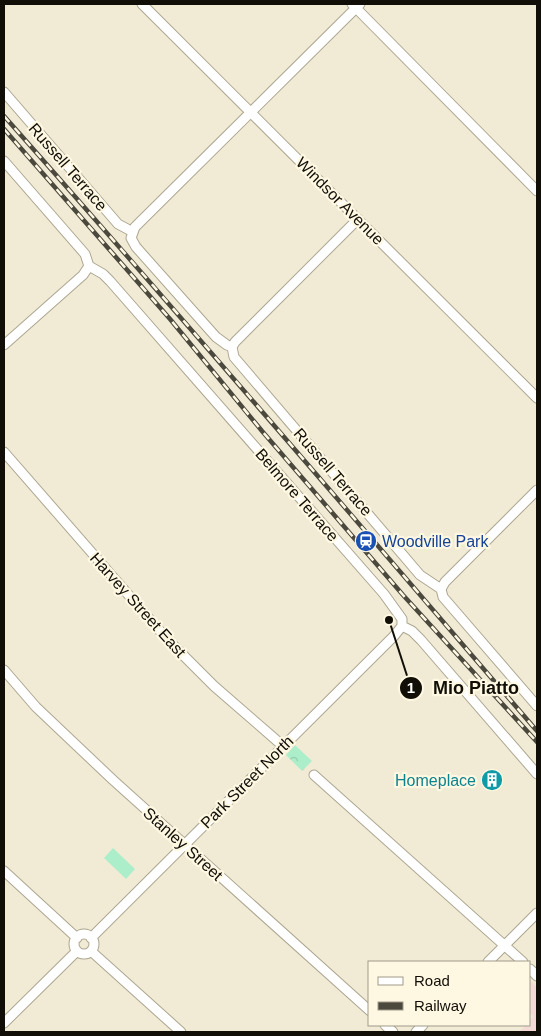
<svg xmlns="http://www.w3.org/2000/svg" width="541" height="1036" viewBox="0 0 541 1036" font-family="Helvetica,sans-serif">
<defs>
<pattern id="forest-crowns" width="20" height="18" patternUnits="userSpaceOnUse" patternTransform="scale(1.25)"><rect width="20" height="18" fill="#adeeca"/><path d="M2 6a3 3 0 1 1 6 0M12 15a3 3 0 1 1 6 0" fill="none" stroke="#94cbac"/></pattern>
</defs>
<rect width="100%" height="100%" fill="#f1ebd5"/>
<!-- commercial -->
<path fill="#f4dad5" d="M530,980L537,987V1032H519L526,1025H530V1021L533,1016L530,1013Z"/>
<!-- forest -->
<path fill="url(#forest-crowns)" d="M295,745L312,761L302,771L286,755Z"/>
<!-- pitch -->
<path fill="#adeeca" d="M113,848L135,869L126,879L104,858Z"/>
<g fill="none" stroke-linecap="round" stroke-linejoin="round">
<!-- street casing -->
<g stroke="#aca691" stroke-width="11">
<path id="street" d="M142,4L537,398
M352,4L537,191
M4,92L118,224L133,232
M4,161L85,254L89,266L83,275L4,345
M358,219L235,342L232,347L234,357L420,575L441,589
M89,266L103,274L110,281L384,594L402,619V626L394,636L91,938
M232,347L227,345L216,337L136,247L131,238L135,227L360,4
M4,452L167,639L214,686L283,746
M441,589L443,597L537,706
M441,589L445,582L537,490
M402,626L412,631L421,640L537,774
M4,670L36,707L113,780L370,1011
M314,775L523,962
M4,871L77,938
M74 944a10 10 0 1 1 20 0a10 10 0 1 1-20 0Z
M91,951L181,1032
M488,962L537,913
M530,969L537,976
M4,1023L77,951
M385,1025L393,1032
M416,1032L423,1025"/>
</g>
<!-- street -->
<use href="#street" stroke="#fff" stroke-width="9"/>
<!-- rail casing -->
<g stroke="#4b483d" stroke-width="4.5">
<path id="rail" d="M4,116C184,319 360,525 537,731
M4,129L170,319L262,431L403,595L537,742"/>
</g>
<!-- rail -->
<use href="#rail" stroke="#fef8e2" stroke-width="2.5" stroke-dasharray="8" stroke-linecap="butt"/>
</g>
<!-- icons -->
<defs>
<g id="station-disc" transform="scale(1.125)"><circle r="9.5" fill="#1a4fb4" stroke="#fef8e2"/><path d="M-3-6H3Q5-6 5-4V2Q5 4 3 4L4.5 6H3L1.5 4h-3L-3 6H-4.5L-3 4Q-5 4-5 2V-4Q-5-6-3-6ZM-3.5-4v3h7v-3ZM-3.5 1v1.5H-2V1ZM2 1v1.5H3.5V1Z" fill="#fff"/></g>
<g id="building-disc" transform="scale(1.125)"><circle r="9.5" fill="#0f9aa8" stroke="#fef8e2"/><path d="M-4-6H4V6H1V3H-1V6H-4ZM-2.5-4.3h1.7v1.8h-1.7ZM.8-4.3h1.7v1.8H.8ZM-2.5-1h1.7V.8h-1.7ZM.8-1h1.7V.8H.8Z" fill="#fff"/></g>
</defs>
<g fill-rule="evenodd">
<use href="#station-disc" x="366" y="541"/>
<use href="#building-disc" x="492" y="780"/>
</g>
<g text-anchor="middle" dominant-baseline="central" stroke-width="4.5" stroke-linejoin="round" paint-order="stroke">
<!-- street labels -->
<g font-size="16" fill="#100e07" stroke="#fef8e2">
<text transform="translate(68 167) rotate(49)">Russell Terrace</text>
<text transform="translate(340 201) rotate(45)">Windsor Avenue</text>
<text transform="translate(333 472) rotate(49)">Russell Terrace</text>
<text transform="translate(297 495) rotate(49)">Belmore Terrace</text>
<text transform="translate(138 605) rotate(48)">Harvey Street East</text>
<text transform="translate(247 782) rotate(-45)">Park Street North</text>
<text transform="translate(183 844) rotate(42)">Stanley Street</text>
</g>
<!-- transit labels -->
<g font-size="16" fill="#164399" stroke="#fef8e2" text-anchor="start">
<text x="382" y="541">Woodville Park</text>
</g>
<!-- culture labels -->
<g font-size="16" fill="#0d838f" stroke="#fef8e2" text-anchor="end">
<text x="476" y="780">Homeplace</text>
</g>
</g>
<!-- callouts -->
<path fill="none" stroke="#100e07" stroke-width="2" d="M389 620L411 688"/>
<g fill="#100e07" stroke="#fef8e2" stroke-width="2">
<circle cx="389" cy="620" r="5"/>
<circle cx="411" cy="688" r="12"/>
</g>
<g font-size="15" text-anchor="middle" font-weight="bold" fill="#fff">
<text x="411" y="693">1</text>
</g>
<g font-size="18" text-anchor="middle" font-weight="bold" fill="#100e07" stroke="#fef8e2" stroke-width="4.5" stroke-linejoin="round" paint-order="stroke">
<text x="476" y="694">Mio Piatto</text>
</g>
<!-- border -->
<rect width="541" height="1036" fill="none" stroke="#100e07" stroke-width="10"/>
<!-- legend -->
<rect x="368" y="961" width="162" height="65" fill="#fef8e2" stroke="#9f9a8a"/>
<rect x="378" y="977" width="25" height="8" fill="#ffffff" stroke="#9f9a8a"/>
<text x="414" y="986" font-size="15" fill="#100e07">Road</text>
<rect x="378" y="1002" width="25" height="8" fill="#4b483d" stroke="#9f9a8a"/>
<text x="414" y="1011" font-size="15" fill="#100e07">Railway</text>
</svg>
